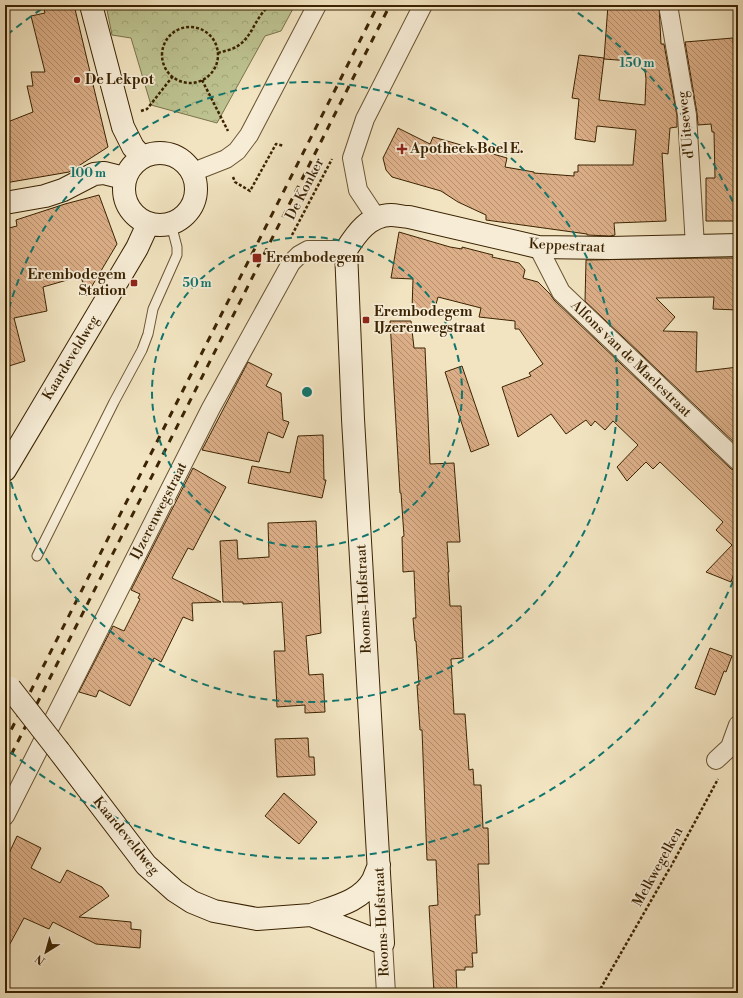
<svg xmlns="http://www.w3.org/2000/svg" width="743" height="998" viewBox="0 0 743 998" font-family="'Libre Bodoni',serif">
<defs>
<pattern id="park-crowns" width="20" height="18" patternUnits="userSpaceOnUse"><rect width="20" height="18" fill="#bdc391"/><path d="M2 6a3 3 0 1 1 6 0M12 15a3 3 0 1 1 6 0" fill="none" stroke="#a3a77b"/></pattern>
<pattern id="building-back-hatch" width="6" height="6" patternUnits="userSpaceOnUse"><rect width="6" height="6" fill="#dcaf88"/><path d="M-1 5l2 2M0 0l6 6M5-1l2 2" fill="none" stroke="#b48e6d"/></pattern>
</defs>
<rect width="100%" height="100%" fill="#f2e4c1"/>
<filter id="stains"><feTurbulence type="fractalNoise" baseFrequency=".005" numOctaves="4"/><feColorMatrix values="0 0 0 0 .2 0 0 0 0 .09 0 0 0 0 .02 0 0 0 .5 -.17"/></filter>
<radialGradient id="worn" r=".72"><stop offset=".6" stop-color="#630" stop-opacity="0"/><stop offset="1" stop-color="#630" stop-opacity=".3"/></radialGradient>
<!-- park -->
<path fill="url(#park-crowns)" stroke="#7c734a" d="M106,5H295L281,31L265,36L217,123L151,105L131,38L112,35Z"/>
<!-- building -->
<path fill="url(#building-back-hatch)" stroke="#3b2302" d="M43,5H74L108,147L69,172L5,183V123L33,112L27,86H33L31,72H45L31,16L45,13Z
M608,5L629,7V5H659L661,44H664L677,116V127L670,128L668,154L662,153L666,221L614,223L615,235L610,236L587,235V234L486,220V215L458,202L441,191L392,177L386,170L383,158L398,128L430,144L433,137L507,158L505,167L534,172V173L574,176V172H578V165H633L636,130L597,126L595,142L575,139L579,99L572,98L579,55L604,58L599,100L645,105L646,79L644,62L604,59Z
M733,38L734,55L738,54V92H734L738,123V221H706V178H715L714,132H712L711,124L698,125L697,113L685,42Z
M99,195L117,244L86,296L81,276L43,287L47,311L14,318L25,361L9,366L5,350V229L17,226L16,220L65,204Z
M399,232L450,247L462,249V247L493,255L492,257L519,263L525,270L523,278L538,282L550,294L554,300L731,469L738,471V562L731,582L706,572L732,545L716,530L723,522L660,462L653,469L646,462L627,481L617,467L638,445L613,421L605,430L595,421L591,426L586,420L566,434L551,414L518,437L502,387L531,376L529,373L543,364L519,329H515V321L479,317L481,308L438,297L435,308L421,311L412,310L413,279L391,278Z
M704,258H738V310L713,309L714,297L656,298L675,317L663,331L697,332L696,372L738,367V446L585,301L586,260Z
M390,321H411L414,348H425L430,464L454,463L460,542H447L449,572H448L450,606H461L463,658L451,659L454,714H465L469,770L473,769L474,785H481L483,828H488L489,864H478L480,915H475L477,953H472L473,967H465V970H456L457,993H434L429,906L438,905L436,860H427L422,730H420L417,685H419L416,641H415L413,618H416L414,571L403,572L402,537L404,536L401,493H400Z
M248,362L272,374L266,386L281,393L283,420L289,422L283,438L268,432L259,462L202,450Z
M462,366L489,445L471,452L445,372Z
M323,435L324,480H326L322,498L248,483L252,466L290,473L298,436Z
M193,468L226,487L193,550L188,548L172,578L221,602L192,603L193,621L183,617L161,662L154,658L130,706L99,690L96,697L79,692L113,626L124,631L140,599L138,598L140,594L131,590Z
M316,521L321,633L306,636L309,675L323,674L325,712L305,713V705L277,707L274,651H285L282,602L243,604V602H223L220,541L237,540L238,559L269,557L268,523Z
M710,648L732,656L726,672L724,671L715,695L695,688Z
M308,738L309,757H314L315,775L277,777L275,739Z
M284,793L317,822L299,844L265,816Z
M17,836L41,848L31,868L60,883L67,870L102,887L109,896L79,917L131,922V929L141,930L140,948L96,944L53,922L49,929L24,918L5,953V862Z"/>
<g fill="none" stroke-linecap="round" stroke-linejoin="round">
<!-- lane casing -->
<g stroke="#695332" stroke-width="11">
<path id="lane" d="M37,556L114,402L142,350L148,334L153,309L177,255V247L171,224"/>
</g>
<!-- street casing -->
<g stroke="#695332" stroke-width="20">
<path id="street" d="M670,5L669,11L687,115L695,246
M193,172L226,159L237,151L249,135L317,5
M376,217L358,190L352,158L365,119L423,5
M538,247L561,292L738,461
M716,760L730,747L738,725
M5,816L211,408L291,263L299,255L308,250H346
M383,943L386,993"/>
</g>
<!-- secondary casing -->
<g stroke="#3b2302" stroke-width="24">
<path id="secondary" d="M91,5L123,127L133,147L142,157
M124 189a36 36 0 1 1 72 0a36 36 0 1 1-72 0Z
M5,203L45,196L63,190L94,174L104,173L124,178
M5,470L137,248L148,224
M59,751L146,865L175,891L192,902L214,911L257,919L311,915L383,943L353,419L346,250C356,234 369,215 391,215C397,215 403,217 409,217L538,247L610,248L738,245
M311,915C333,907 361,902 373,880C375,875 377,870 379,865"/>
</g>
<!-- path -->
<path stroke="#3b2302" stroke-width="2.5" stroke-dasharray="3 2" stroke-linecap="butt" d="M288,5L294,8
M162 55a28 28 0 1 1 56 0a28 28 0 1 1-56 0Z
M218,53C224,51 231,50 236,47C253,38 255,15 271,5
M202,80L228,131
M141,111L147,109L173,76
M233,177L235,182L250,191L276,144L284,146
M292,235L332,159
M598,993L675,859L718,779"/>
<!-- lane -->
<use href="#lane" stroke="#f7edd7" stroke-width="9"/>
<!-- street -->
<use href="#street" stroke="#f7edd7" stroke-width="18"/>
<!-- secondary -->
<use href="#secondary" stroke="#f7edd7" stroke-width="22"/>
<!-- rail -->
<path stroke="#3b2302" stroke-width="3" stroke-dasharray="7 7" stroke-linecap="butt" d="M5,742L378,5
M5,767L390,5"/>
<!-- secondary-bridge casing -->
<g stroke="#3b2302" stroke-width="24" stroke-linecap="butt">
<path id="secondary-bridge" d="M10,688L59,751"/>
</g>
<!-- secondary-bridge -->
<use href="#secondary-bridge" stroke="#f7edd7" stroke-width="22"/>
</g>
<!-- distance rings -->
<g fill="none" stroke="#0f766e" stroke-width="2" stroke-dasharray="7 5">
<circle cx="307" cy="392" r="155"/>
<path d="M6 320A310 310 0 1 1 6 464"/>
<path d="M738 570A466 466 0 0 1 7 749M7 35A466 466 0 0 1 46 6M568 6A466 466 0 0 1 738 214"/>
</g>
<!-- markers -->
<g fill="#8f2418" stroke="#f7edd7" stroke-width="1.5">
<circle cx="77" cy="80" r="4"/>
<path d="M400 143h4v4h4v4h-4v4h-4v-4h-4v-4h4z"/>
<rect x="252" y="253" width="10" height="10" rx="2"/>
<rect x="130" y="279" width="8" height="8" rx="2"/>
<rect x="362" y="316" width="8" height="8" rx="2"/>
</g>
<g text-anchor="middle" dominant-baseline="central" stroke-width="3.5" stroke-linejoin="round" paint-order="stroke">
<!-- poi labels -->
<g font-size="14" font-weight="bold" fill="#3b2302" stroke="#f7edd7" text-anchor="start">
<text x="85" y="80">De Lekpot</text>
<text x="410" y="149">Apotheek Boel E.</text>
<text x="266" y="258">Erembodegem</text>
<text x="126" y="275" text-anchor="end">Erembodegem<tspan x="126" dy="16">Station</tspan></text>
<text x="374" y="312">Erembodegem<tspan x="374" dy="16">IJzerenwegstraat</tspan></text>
</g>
<!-- street labels -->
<g font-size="14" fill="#3b2302" stroke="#f7edd7">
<text transform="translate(686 125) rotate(-96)">d'Uitseweg</text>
<text transform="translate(305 189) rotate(-63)">De Konker</text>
<text transform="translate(567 246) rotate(3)">Keppestraat</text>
<text transform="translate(71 358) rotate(-59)">Kaardeveldweg</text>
<text transform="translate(631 359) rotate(44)">Alfons van de Maelestraat</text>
<text transform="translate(159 511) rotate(-63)">IJzerenwegstraat</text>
<text transform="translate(364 599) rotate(-93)">Rooms-Hofstraat</text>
<text transform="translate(126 836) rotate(51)">Kaardeveldweg</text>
<text transform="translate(658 867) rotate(-61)">Melkwegelken</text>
<text transform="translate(382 922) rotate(-93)">Rooms-Hofstraat</text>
</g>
</g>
<circle cx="307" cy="392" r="6" fill="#0f766e" stroke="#f7edd7" stroke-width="2"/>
<g font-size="12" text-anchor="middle" font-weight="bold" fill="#0f766e" stroke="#f7edd7" stroke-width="3.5" stroke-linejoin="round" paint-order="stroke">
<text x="637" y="67">150 m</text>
<text x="88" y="177">100 m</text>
<text x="197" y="287">50 m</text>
</g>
<!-- margin -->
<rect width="743" height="998" fill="none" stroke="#f2e4c1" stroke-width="20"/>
<rect x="6" y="6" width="731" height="986" fill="none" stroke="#3b2302" stroke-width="2"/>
<rect x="10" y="10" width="723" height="978" fill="none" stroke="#3b2302"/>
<!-- north arrow -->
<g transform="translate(46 952) rotate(217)" stroke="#f7edd7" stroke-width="3" paint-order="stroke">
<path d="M0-3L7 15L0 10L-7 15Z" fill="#3b2302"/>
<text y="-6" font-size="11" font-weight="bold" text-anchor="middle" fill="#3b2302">N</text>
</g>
<rect width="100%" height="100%" filter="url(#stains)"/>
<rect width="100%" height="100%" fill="url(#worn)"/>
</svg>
